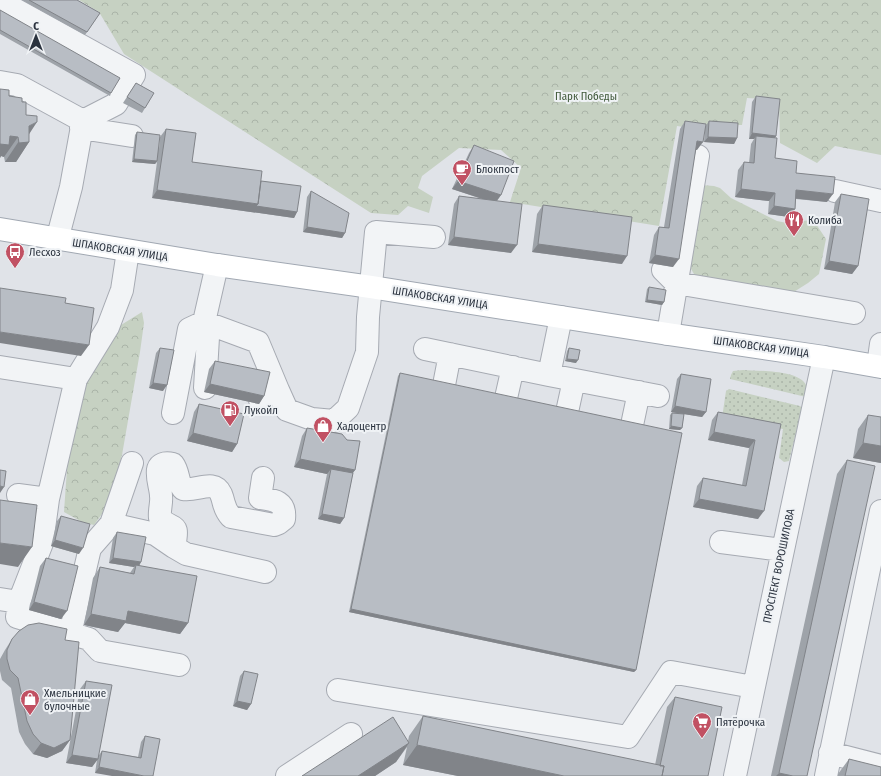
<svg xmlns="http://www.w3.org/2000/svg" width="881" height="776" viewBox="0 0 881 776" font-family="'Fira Sans Condensed',sans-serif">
<defs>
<pattern id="grass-dots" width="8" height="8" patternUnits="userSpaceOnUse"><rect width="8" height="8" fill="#c6d1c2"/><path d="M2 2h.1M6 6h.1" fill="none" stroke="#aab4a8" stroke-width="1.8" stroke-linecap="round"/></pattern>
<pattern id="forest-crowns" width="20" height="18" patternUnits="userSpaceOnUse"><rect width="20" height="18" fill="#c6d1c2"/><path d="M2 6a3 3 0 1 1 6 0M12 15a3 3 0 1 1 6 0" fill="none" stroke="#aab4a8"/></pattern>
</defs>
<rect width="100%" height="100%" fill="#e0e3e8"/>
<!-- grass -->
<path fill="url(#grass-dots)" d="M743,370C758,371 799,370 806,385C808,388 807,393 806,397L730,379L731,375L733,371Z
M729,389L800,406L802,408L789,461L784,462L779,458L783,429L722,418L726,391Z"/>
<!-- forest -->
<path fill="url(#forest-crowns)" d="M79,0H881V155L835,146L817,163L780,143L779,100L747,98L742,125H705L697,129L677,126L659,226L510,202L521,168L501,150L459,148L422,176L418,188L433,197L429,213L408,206L398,215L371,213L124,54L99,12Z
M701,185L714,186L720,188L731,198L777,221L787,223L811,220L816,224L826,239L819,274L808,283L789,295L724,289L694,274L683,255Z
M142,312L144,323L140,352L122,455L107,507L94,525L82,522L64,512L67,469L83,389L121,325Z"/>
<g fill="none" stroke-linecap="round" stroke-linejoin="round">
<!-- minor casing -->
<g stroke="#a6aab2" stroke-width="24">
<path id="minor" d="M0,1L134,75L116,104L83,121
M0,82L17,85L83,121L71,187L57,240
M81,128L132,136
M835,191L881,201
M663,270L676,283L854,313
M668,334L698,156
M425,349L549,375L658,396
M878,366L881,344
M0,367L76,379
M549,375L561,317
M444,385L450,354
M205,388L208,337L204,322L217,265
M506,398L513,367
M260,400L278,390L287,410L312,419L334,421L348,408L367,352L368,317L376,232L434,237
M567,412L574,380
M173,413L189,329L204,322L258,342L278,390
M632,425L639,392
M18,495L48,499L76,379L108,327L122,290L128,251
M111,524L155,534L174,547C180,519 172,532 160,518C159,510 162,503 161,496C161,484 148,459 173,464C179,472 177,481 183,489C196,492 214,478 221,494C225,504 223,508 231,517L274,525L279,523L284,519C286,501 274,500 260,498L263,478
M721,542L782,550
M174,547L186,554L265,572
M0,599L19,602L42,543L48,499
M19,602L17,617L89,639L100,651L179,665
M70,634L90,548L111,524L132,463
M338,690L628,737L671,672L753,687
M830,753L881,766
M287,776L351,734
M735,776L824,357
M826,776L881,511"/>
</g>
<!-- major casing -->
<g stroke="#a1a8b2" stroke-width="24">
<path id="major" d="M0,229L217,265L371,287L668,334L824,357L881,367"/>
</g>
<!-- minor -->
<use href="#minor" stroke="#f2f4f6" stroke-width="22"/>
<!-- major -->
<use href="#major" stroke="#fff" stroke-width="22"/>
</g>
<!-- wall -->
<path fill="#9ea3a9" d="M22,0H77L100,13L85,35Z
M0,10L111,93L110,96L0,34Z
M136,83L145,108L142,113L123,103Z
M0,89L9,96L22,102L26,115L29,134V142L16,162H5L4,157L1,156L0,158Z
M756,96L776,136L775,138V158L796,173L827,202L796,199L795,209L789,217L768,214L769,201L735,197L738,170L744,162L749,163L751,144L754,139H749L752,102Z
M685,121L697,150H696L673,267L649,263L654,235L659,227H664L680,129Z
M709,121L737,138L734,144L704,142L705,127Z
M166,129L192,162L261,181L297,212L294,218L152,198L157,162L155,164L132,162L135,135L137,132L159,149L160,137Z
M474,145L501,195L497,201L511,253L448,245L454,204L459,196L482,199L452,189L469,153Z
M311,191L345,233L342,238L303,232L307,197Z
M841,194L858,266L852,274L824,269L835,202Z
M543,205L622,264L532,252L537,214Z
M649,287L664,302L662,305L645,302L647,289Z
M160,348L163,391L149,388L156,353Z
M569,348L576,363L565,361L567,351Z
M215,361L264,396L259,404L204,392L209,369Z
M400,373L636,670L634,672L349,612L398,376Z
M681,374L706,412L702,417L684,414L682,428L680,430L669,429L670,415L672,413L681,414L671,412L677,379Z
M199,404L237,444L232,452L187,441L194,412Z
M718,412L781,424L758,519L693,507L697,486L703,478L742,485L749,448L708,440L712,420Z
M868,415L881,463L853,458L858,429Z
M307,428L355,470L353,473L344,518L340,524L318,519L327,474L294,467L302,436Z
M847,460L807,776H771L837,474Z
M61,516L79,554L51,546L57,521Z
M117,532L141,562L139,565L188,623L180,634L125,623L118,632L84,625L93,578L100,567L130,573L134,567L109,563L113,538Z
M46,558L61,619L29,610L40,566Z
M12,639L65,640L70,740L62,751L47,758L33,754L25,744L19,732L11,688L2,680L0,671V659L5,650Z
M244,671L251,704L247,710L233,706L240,676Z
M86,681L99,755L102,751L138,757L141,742L145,736L153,776L95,773L97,760L92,767L66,763L80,689Z
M675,697L708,776H458L403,765L407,747L396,762L375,776H302L408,741L409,736L423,716L655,765L667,707Z
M849,759L881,776H838V774Z"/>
<!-- shaded-wall -->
<path fill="#818489" d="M37,122L24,142H29L16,162H5L29,126Z
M752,133L776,136L773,141L756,136L754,139H749Z
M10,136L18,137L4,157L1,156L0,158V144Z
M708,137L737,138L734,144L704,142Z
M697,141L703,142L697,150L692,149Z
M134,159L157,161L155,164L132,162Z
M458,181L501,195L495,203L452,189Z
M741,189L775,193L769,201L735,197Z
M157,190L258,204L297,212L294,218L152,198Z
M796,190L833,194L827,202L791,198Z
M774,206L795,209L789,217L768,214Z
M307,227L345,233L342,238L303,232Z
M454,237L517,245L511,253L448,245Z
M538,244L627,256L622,264L532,252Z
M655,255L679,259L673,267L649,263Z
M829,261L858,266L852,274L824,269Z
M647,300L664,302L662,305L645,302Z
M0,332L89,345L81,356L0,343Z
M567,359L578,360L576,363L565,361Z
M153,383L167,385L163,391L149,388Z
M210,384L264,396L259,404L204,392Z
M675,406L706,412L702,417L671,412Z
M671,426L682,428L680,430L669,429Z
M714,432L755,440L749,448L708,440Z
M193,433L237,444L232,452L187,441Z
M863,443L881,446V463L853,458Z
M300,459L355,470L349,478L331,469L327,474L294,467Z
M0,486L4,487L0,493Z
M699,499L764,511L758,519L693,507Z
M322,514L344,518L340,524L318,519Z
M55,540L83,548L79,554L51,546Z
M0,543L32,547L18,567L0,564Z
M113,558L141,562L138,568L136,565L134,567L109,563Z
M34,602L67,611L61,619L29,610Z
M351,609L636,670L634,672L349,612Z
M128,611L188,623L180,634L125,623L118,632L84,625L91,614Z
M237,701L251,704L247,710L233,706Z
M70,740L62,751L47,758L33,754L41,743Z
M409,743L396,762L375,776H358Z
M417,745L564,776H458L403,765Z
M72,755L98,759L92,767L66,763Z
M99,767L144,776H112L95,773Z
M779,773L793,776H776Z"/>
<!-- building -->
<path fill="#b8bdc4" stroke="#818489" d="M29,0H77L100,13L87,32Z
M0,10L120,78L111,93L0,30Z
M136,83L154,93L145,108L127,97Z
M0,89L9,90V96L22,98V102H26V115L37,116V122L29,126V142L19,143L18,137L10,136L9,145L0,144Z
M756,96L780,99L776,136L752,133Z
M685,121L706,124L703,142L697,141L679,259L655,255L659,227L669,228Z
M709,121L738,123L737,138L708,137Z
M166,129L196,133L192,162L262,171L258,204L157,190Z
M137,132L160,135L157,161L134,159Z
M756,136L777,138L775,158L797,161L796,173L835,177L833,194L796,190L795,209L774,206L775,193L741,189L744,162L754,163Z
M474,145L514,161L501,195L458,181Z
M261,181L301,186L297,212L256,206L258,204Z
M311,191L349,213L345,233L307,227Z
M841,194L869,199L858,266L829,261Z
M459,196L522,204L517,245L454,237Z
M543,205L632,217L627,256L538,244Z
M649,287L666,290L664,302L647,300Z
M0,288L66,298L65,303L94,308L89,345L0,332Z
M160,348L174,350L167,385L153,383Z
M569,348L580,350L578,360L567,359Z
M215,361L270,372L264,396L210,384Z
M400,373L682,433L636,670L351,609Z
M681,374L711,379L706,412L675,406Z
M199,404L244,414L237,444L193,433Z
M718,412L781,424L764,511L699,499L703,478L746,486L755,440L714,432Z
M672,413L684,414L682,428L671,426Z
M868,415L881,417V446L863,443Z
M307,428L342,434L347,440L360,441L355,470L300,459Z
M847,460L875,466L807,776H793L779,773Z
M331,469L353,473L344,518L322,514Z
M0,470L6,471L4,487L0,486Z
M0,500L37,505L32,547L0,543Z
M61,516L90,524L83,548L55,540Z
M117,532L146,537L141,562L113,558Z
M46,558L78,566L67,611L34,602Z
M136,565L197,576L188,623L128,611L126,621L91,614L100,567L134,574Z
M39,623L67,629L65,640L79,642L70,740L54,748L41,743L33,734L27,721L18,678L10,670L7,659V650L12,639L19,631L28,625Z
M244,671L258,674L251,704L237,701Z
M86,681L112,685L98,759L72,755Z
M675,697L722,707L708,776H662L664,766H660Z
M423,716L664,766L662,776H564L417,745Z
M393,717L409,743L358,776H302Z
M145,736L160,739L153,776H144L99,767L102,751L141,758Z
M849,759L881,767V776H845Z"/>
<!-- icons -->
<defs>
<g id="cafe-pin" transform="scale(1)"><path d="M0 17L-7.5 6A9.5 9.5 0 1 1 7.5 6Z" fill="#c15163" stroke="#eff2f5"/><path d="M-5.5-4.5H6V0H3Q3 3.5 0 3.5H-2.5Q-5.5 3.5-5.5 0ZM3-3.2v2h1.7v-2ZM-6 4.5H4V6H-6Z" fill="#fff"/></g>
<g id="restaurant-pin" transform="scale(1)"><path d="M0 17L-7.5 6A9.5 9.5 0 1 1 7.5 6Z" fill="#c15163" stroke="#eff2f5"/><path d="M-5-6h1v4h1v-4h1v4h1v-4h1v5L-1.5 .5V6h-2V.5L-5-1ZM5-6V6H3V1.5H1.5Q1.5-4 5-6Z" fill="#fff"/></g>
<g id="bus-pin" transform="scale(1)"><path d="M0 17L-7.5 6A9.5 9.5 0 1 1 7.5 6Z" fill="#c15163" stroke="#eff2f5"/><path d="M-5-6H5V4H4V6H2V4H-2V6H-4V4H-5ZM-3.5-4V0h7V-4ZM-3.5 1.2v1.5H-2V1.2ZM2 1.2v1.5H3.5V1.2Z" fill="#fff"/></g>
<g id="fuel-pin" transform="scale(1)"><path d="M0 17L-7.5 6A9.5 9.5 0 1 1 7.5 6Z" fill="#c15163" stroke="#eff2f5"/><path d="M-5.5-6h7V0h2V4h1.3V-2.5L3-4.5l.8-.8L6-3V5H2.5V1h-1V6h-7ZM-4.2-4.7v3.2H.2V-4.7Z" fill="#fff"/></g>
<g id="shop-pin" transform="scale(1)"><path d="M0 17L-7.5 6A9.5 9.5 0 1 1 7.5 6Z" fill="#c15163" stroke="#eff2f5"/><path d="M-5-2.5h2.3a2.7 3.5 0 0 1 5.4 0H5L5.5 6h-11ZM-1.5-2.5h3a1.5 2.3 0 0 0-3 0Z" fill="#fff"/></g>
<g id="supermarket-pin" transform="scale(1)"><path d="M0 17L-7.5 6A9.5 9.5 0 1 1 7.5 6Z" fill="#c15163" stroke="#eff2f5"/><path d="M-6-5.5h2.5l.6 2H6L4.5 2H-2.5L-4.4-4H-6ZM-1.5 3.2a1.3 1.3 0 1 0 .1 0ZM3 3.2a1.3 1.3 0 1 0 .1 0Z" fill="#fff"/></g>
</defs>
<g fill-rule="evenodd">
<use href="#cafe-pin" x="462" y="169"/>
<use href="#restaurant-pin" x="794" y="220"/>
<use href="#bus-pin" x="15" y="252"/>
<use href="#fuel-pin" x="230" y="410"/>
<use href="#shop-pin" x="323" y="426"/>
<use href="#shop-pin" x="30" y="699"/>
<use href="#supermarket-pin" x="702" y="722"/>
</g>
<g text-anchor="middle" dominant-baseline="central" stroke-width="4" stroke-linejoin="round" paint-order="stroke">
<!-- park labels -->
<g font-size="11" fill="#3f5839" stroke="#eff2f5">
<text x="586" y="96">Парк Победы</text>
</g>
<!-- poi labels -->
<g font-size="11" fill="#2a323e" stroke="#eff2f5" text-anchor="start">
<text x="476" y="169">Блокпост</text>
<text x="808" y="220">Колиба</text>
<text x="29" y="252">Лесхоз</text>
<text x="244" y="410">Лукойл</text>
<text x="337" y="426">Хадоцентр</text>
<text x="44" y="693">Хмельницкие<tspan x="44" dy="13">булочные</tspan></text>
<text x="716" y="722">Пятёрочка</text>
</g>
<!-- street labels -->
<g font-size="11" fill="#2a323e" stroke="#eff2f5">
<text transform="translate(120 250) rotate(9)">ШПАКОВСКАЯ УЛИЦА</text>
<text transform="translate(440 298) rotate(9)">ШПАКОВСКАЯ УЛИЦА</text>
<text transform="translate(761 347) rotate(8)">ШПАКОВСКАЯ УЛИЦА</text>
<text transform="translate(779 566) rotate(-78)">ПРОСПЕКТ ВОРОШИЛОВА</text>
</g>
</g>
<!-- north arrow -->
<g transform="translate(36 36)" stroke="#eff2f5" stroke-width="3" paint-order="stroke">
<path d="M0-3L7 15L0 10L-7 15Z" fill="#2a323e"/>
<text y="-6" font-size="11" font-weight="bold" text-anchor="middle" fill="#2a323e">С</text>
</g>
</svg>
